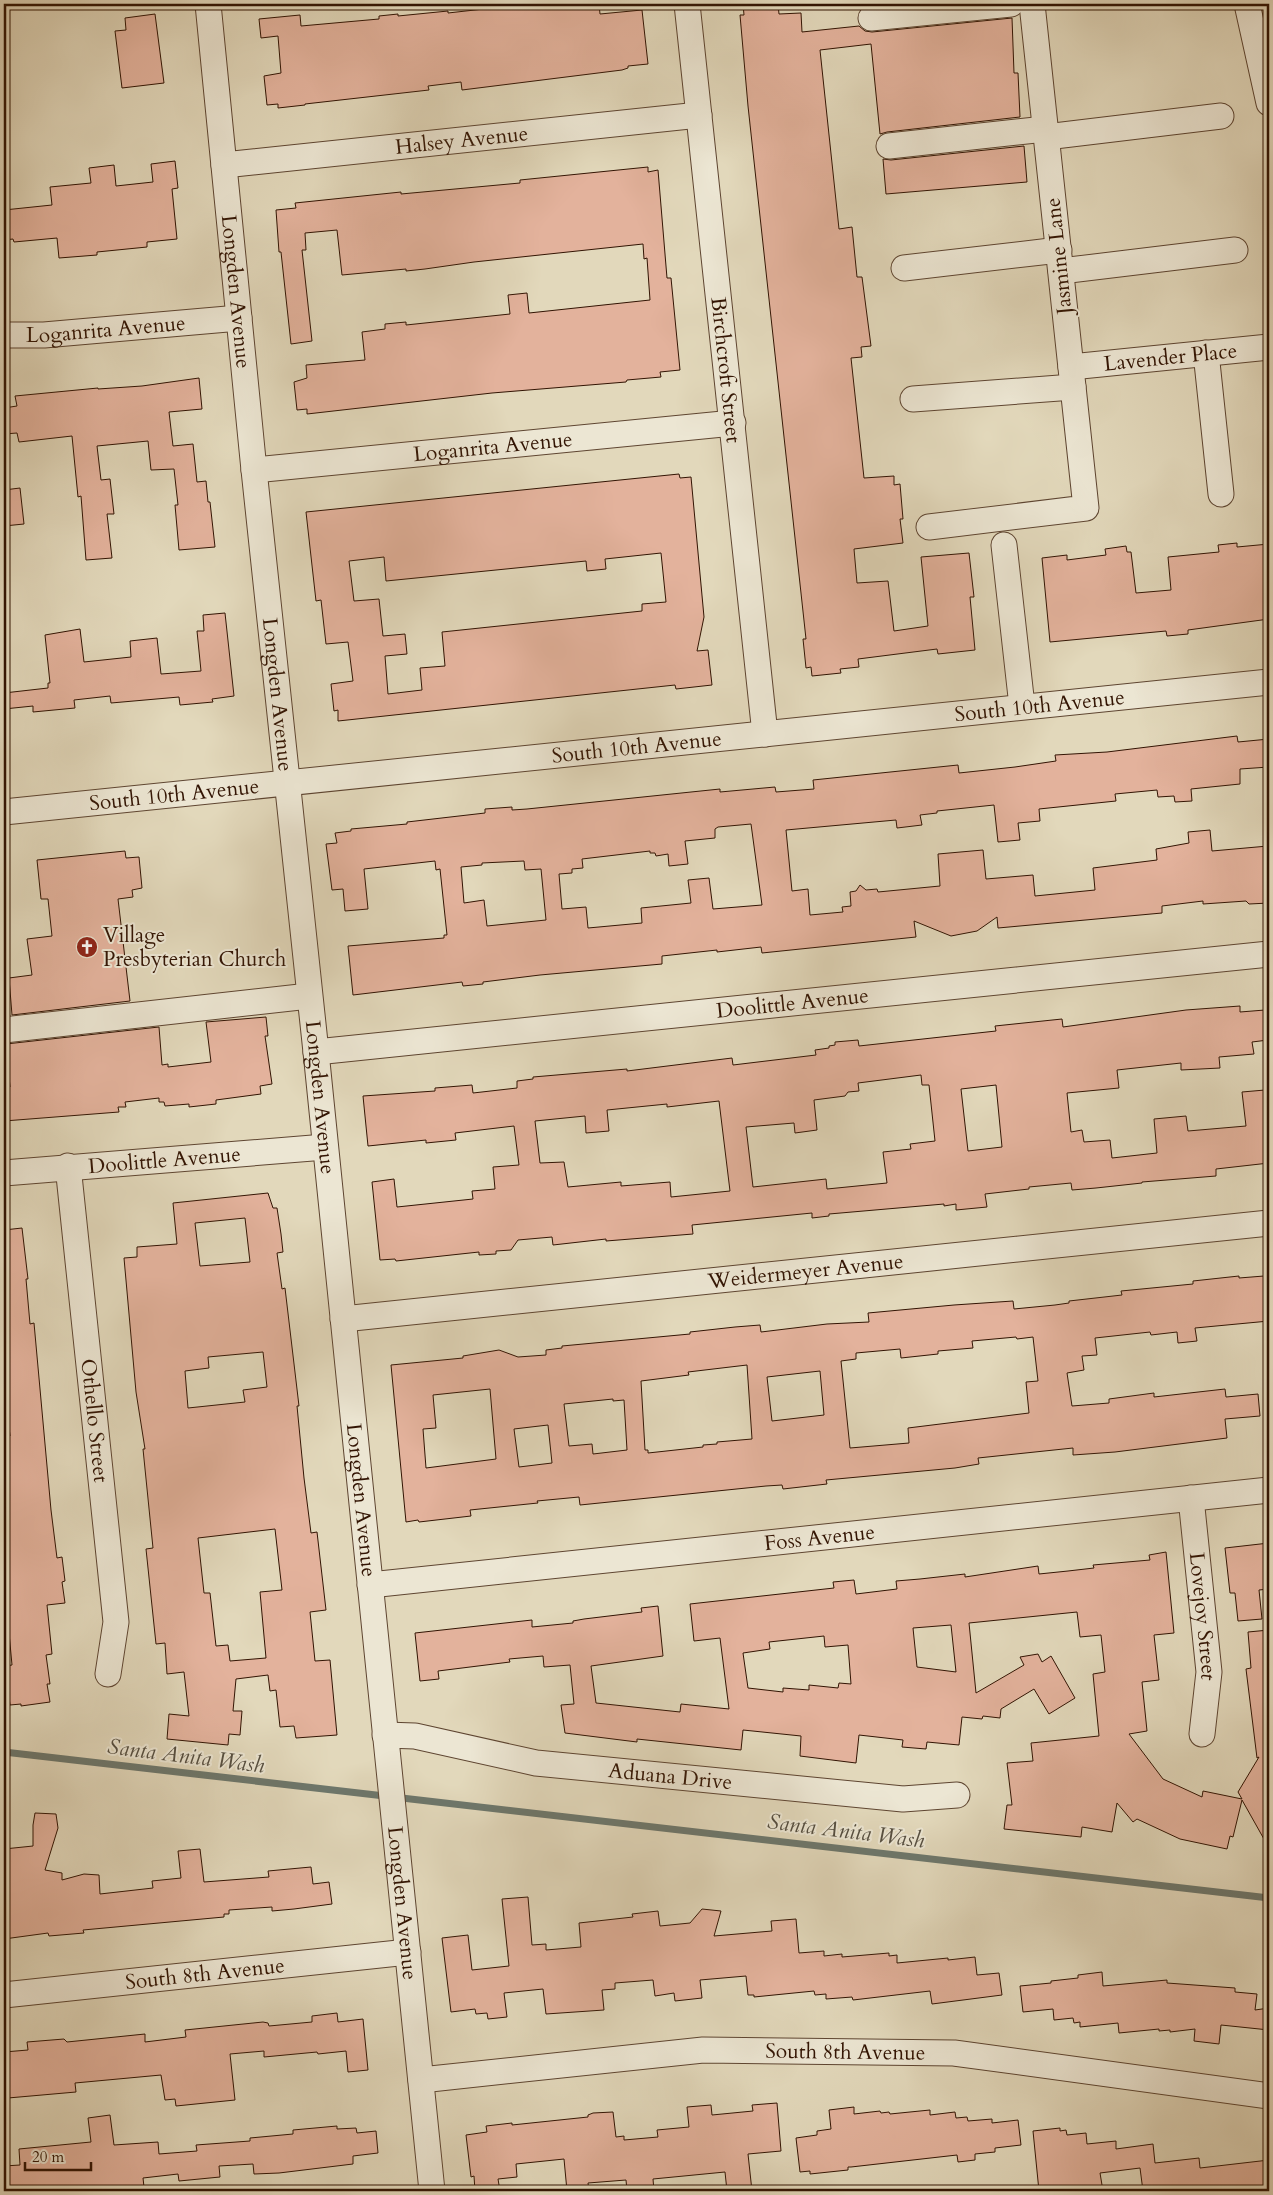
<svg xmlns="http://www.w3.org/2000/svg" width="1273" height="2195" viewBox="0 0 1273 2195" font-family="Cardo,serif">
<rect width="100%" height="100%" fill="#e2d8bb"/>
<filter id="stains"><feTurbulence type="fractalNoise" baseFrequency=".004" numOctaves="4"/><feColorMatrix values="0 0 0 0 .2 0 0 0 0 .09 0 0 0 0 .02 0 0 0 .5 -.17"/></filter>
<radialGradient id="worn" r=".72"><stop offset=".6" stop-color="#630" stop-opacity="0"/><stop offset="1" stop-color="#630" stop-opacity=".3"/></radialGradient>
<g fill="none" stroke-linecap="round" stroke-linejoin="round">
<!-- stream -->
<path stroke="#6d776c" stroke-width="7" d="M4,1752L1269,1898"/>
</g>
<!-- building -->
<path fill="#e3b29c" stroke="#321403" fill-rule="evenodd" d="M528,4H599L600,14L642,10L648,64L628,66V68L622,70L462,90L461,82L428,86L429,90L305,104V105L278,108V104L267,105L264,76L281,73L278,36L261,38L259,19L300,15L301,26L379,19V16L398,14V16L448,11V13Z
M743,4H778L779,14L801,13L802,32L859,26L865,31L872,32L1012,18L1014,73H1018L1020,117L887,132L880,134L871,44L820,50L839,229L852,227L857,277H862L871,346L861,347L862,357L851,358L864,478L894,476V485L900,484L903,519H900L903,543L854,549L857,583L888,581L894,631L928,626L921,557L969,553L974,597H970L975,650L938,654L937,649L858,659L859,667L840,669L841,673L812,676L811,667L806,668L803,639H806L748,106L740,15H744Z
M155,14L164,83L122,88L115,31L126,30L125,18Z
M1024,146L1027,182L886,194L883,159L891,160Z
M175,161L178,188L172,189L177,239L147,242V247L97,252V255L59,258L57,238L14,242L13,239L4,240V210L52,205L50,187L91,183L89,168L114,165L116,186L153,182L151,164Z
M648,167V172L658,170L667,278H671L680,370L660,372L661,377L627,380L626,382L492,393L307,414V409L297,410L294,382L307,378L306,365L365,360L362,332L385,329V324L406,322V325L510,314L508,295L527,293L529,313L650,300L647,258L644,259L643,244L474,262L425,269L406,271V269L342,275L337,230L305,233L306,250H302L312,341L291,344L281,252H279L276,210L296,208L295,203L401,192V194L520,183V180Z
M199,378L202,409L169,412L173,446L193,444L197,482L206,481L208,502H210L215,547L179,550L175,505H178L174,469L151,470L148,441L97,446L101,480L110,479L114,514H107L112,558L86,560L81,496L78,497L72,436L19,442L17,433L4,434V408L17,406L15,396L98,388V389L142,386Z
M679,474L680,478L691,477L704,617L697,651L708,650L712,685L676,689L675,685L338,721V710L334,711L331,684L353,681L348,642L326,644L321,600L316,601L306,512ZM661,553L666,602L642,604V611L442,632L445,666L420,668L422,690L388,694L385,656L407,654L405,634L383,636L379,599L354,601L349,561L384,557L386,581L586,561L587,571L606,569L605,559Z
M20,488L24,524L4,526V490Z
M1237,543V547L1269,544V619L1188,630V634L1167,636L1166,631L1050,642L1042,558L1067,555V560L1106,555L1105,549L1126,546L1127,552H1131L1136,593L1171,590L1168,557L1219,552L1218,545Z
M225,613L234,696L212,699L213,702L180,705L179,697L111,703L110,696L74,700L75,708L33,712V706L4,709V693L48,688V683H50L45,635L80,629L84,662L131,657L130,641L157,638L161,674L201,671L197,631H204L203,615Z
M1237,736L1238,742L1269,739V767L1240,769V784L1191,789L1192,801L1175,802L1174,796L1158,797L1157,790L1115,794L1116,801L1039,809L1040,821L1018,823L1020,840L998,842L994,805L937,811V813L920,815L922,825L897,828L896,820L786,830L792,891L808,889L810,915L843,912L842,907L851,906L850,892L856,891L860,885L866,890L877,889L878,892L940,886L938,854L983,850L986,879L1033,875L1035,896L1095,890L1093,868L1157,860L1156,849L1189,843L1188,832L1210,830L1212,851L1268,846L1269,903L1249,904L1246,901L1203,904V901L1162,906V913L998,928L997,917L977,931L951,936L914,921L916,937L762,953L761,947L717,952V950L662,956V964L540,975L483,982V984L463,986L462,982L353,995L348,946L444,938V935H447L440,869L436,870L435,861L364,869L368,909L345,911L343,889L332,890L326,844L337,843L335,833L351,831V829L407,824V822L485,813V809L512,807V810L527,809L720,789V792L775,787L776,792L814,789L813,780L958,765L959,773L1015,767L1056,761L1055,755L1107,752ZM751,824L762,905L713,909L709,878L688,880L691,903L641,908L642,923L588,928L586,907L562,909L559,874L572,873V869L583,868L582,859L650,851V853H655L656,856L668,854L669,866L688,864L685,841L715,838V829L718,827ZM524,861L525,870L541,869L546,920L487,926L484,900L464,903L461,867L482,865V863Z
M125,851L126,858L139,857L142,888L132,890L133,897L118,899L130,1001L12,1015L9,978L32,975L27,939L52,936L48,899H41L37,860Z
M1240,1006V1012L1265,1010L1268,1040L1252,1042L1254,1054L1219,1057L1220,1068L1181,1070V1063L1117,1070L1119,1088L1067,1093L1071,1132L1082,1130L1084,1142L1110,1140L1112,1158L1157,1153L1154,1119L1186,1116L1188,1131L1246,1126L1242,1092L1265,1090L1269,1133V1163L1216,1169V1176L1142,1182V1183L1096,1188L1072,1190L1071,1183L1029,1187V1189L985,1194L987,1207L956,1210V1204L944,1206V1204L829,1214V1216L812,1218V1213L692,1225L693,1234L606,1241V1239L553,1245L552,1237L518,1240L511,1250L496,1251V1254L479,1255V1252L396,1261L395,1259L380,1260L372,1182L394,1179L397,1207L473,1199L472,1191L495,1189L493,1167L519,1165L514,1126L455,1133L456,1140L426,1143V1140L368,1146L363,1096L435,1091V1088L472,1085L473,1093L517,1088V1081L533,1079V1077L627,1069V1071L732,1058L733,1065L816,1055L815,1050L829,1048V1046L835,1045V1042L858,1040L859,1046L996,1031L995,1026L1062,1019L1063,1027L1186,1010ZM921,1075L922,1085H929L935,1141L910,1144L911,1149L883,1152L887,1183L827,1189L826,1179L753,1187L746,1127L794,1123L795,1133L817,1130L814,1100L845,1096L848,1092L859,1091L858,1083ZM996,1085L1002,1147L968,1151L961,1089ZM719,1101L730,1191L671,1197L670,1182L621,1186V1182L568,1187L564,1162L540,1163L535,1121L585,1116L586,1133L609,1131L607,1110L667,1104V1107Z
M266,1017L268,1036H265L272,1084L260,1086L261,1094L216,1100V1104L189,1107V1104L165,1106L164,1102H159V1098L125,1102L126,1107H118L119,1112L4,1121V1088L10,1087L6,1044L159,1027L162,1065L168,1064V1067L211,1062L206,1022Z
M268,1193L273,1208H277L281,1234L283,1252L277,1253L282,1289L285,1288L299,1406H297L304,1478L311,1533L317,1532L326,1610L310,1612L315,1661L330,1660L337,1735L296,1738L294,1726L280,1727L276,1690L270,1691L268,1675L236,1679L233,1711H242L240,1735L229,1734L228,1745L167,1739L169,1714L189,1716L184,1672L167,1674L165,1643L156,1644L146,1549L153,1548L143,1449H145L136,1392L124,1258L137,1257V1247L177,1244L173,1203ZM245,1218L250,1262L200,1266L195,1223ZM263,1352L267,1387L243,1390L245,1402L188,1408L185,1371L209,1368L208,1357ZM275,1529L282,1590L260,1592L266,1658L230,1661L228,1645L216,1646L210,1593H204L198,1538Z
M22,1228L28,1279H26L30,1324L34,1323L51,1510L57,1558L62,1557L65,1581L62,1582L65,1603L47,1605L52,1654L46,1655L50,1684H47L50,1702L21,1706V1704L10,1705L5,1666L12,1665L6,1601H4V1436H10L4,1382V1230Z
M1239,1276V1278L1264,1276L1265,1285H1269V1321L1195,1328L1197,1341L1178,1343L1177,1332L1151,1335L1150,1332L1095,1338L1097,1355L1082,1356L1084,1370L1067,1373L1072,1406L1109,1403V1399L1154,1393V1397L1225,1389L1226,1397L1258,1394L1260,1416L1225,1419L1227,1438L1115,1452L1073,1455V1448L978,1458L979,1464L955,1468L826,1480L827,1484L783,1489L782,1485L766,1486L580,1505L579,1497L537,1501L538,1503L470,1510L471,1516L419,1522L418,1520L406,1522L391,1365L463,1358V1356L499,1350L518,1357L546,1355V1350L562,1348V1346L690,1334V1332L735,1327L760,1325L761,1332L827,1324L869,1322L868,1313L954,1305L1013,1301L1014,1309L1055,1305L1069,1303V1301L1122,1295L1121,1291L1193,1284V1281ZM1016,1337L1017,1339L1033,1337L1038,1381L1026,1382L1029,1413L908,1428L909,1443L850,1448L841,1361L856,1359V1353L900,1349L901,1358L938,1354V1351L973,1348L972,1341ZM747,1365L752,1439L717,1442V1444L703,1445V1447L648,1453V1450H645L641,1381L689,1375L688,1372ZM820,1371L824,1415L772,1421L767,1377ZM490,1389L496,1459L426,1468L423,1429L436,1428L433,1395ZM613,1399V1401L624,1400L627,1450L593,1454L592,1444L569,1446L564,1404ZM548,1425L552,1463L519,1467L514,1429Z
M1269,1543V1589L1259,1590L1262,1619L1238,1621L1235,1593H1230L1225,1548Z
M1166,1552L1174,1633L1154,1635L1159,1680L1142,1682L1147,1731L1129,1734L1163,1779L1202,1797L1203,1791L1242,1799L1238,1792L1259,1757L1257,1758L1246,1669L1251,1668L1248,1632L1269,1630V1848L1242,1800L1233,1837L1230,1836L1227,1849L1180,1839L1137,1819L1133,1822L1117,1803L1112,1832L1082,1827L1081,1837L1004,1829L1007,1805H1012L1007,1763L1033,1761L1031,1743L1099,1736L1093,1674L1105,1672L1101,1635L1080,1637L1077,1612L969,1623L976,1693L1024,1665L1020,1657L1038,1654L1042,1662L1051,1656L1075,1698L1049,1714L1034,1689L1001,1709L1000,1718L983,1716L982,1719L962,1717L959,1745L927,1742L926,1749L902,1747L903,1740L859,1735L856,1763L800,1756L801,1736L743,1730L741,1750L637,1739V1742L565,1733L561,1705L574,1704L570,1665L544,1667L543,1656L509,1659L510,1662L438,1671L439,1679L420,1681L415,1633L532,1620V1627L573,1623V1621L584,1619L642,1612L641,1608L658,1606L663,1656L591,1666L596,1703L680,1712L681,1704L729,1709L720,1638L694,1641L690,1604L834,1588L833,1582L854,1580L856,1594L897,1589L896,1581L920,1579L965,1574V1577L1038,1566L1039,1574L1068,1571L1094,1568L1093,1565L1150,1560L1149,1555ZM951,1625L956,1672L917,1667L913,1628ZM824,1636L825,1647L848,1645L851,1684L839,1683L838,1688L809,1685V1690L783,1688V1692L748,1688L743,1653L770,1649L769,1642Z
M35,1813L56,1814L58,1828L45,1870L62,1873V1880L84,1874L99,1875L100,1894L153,1888L152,1881L181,1878L178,1851L200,1849L204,1882L269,1877L268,1871L311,1867L313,1884L329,1882L332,1904L294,1909L272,1911V1907L229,1910V1914H224V1917L83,1930L84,1933L49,1936L48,1933L4,1939V1849L33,1846V1825Z
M528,1897L532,1945L546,1944V1950L581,1947L579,1923L633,1917L632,1914L658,1911L660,1926L690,1923L702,1909L721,1911L714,1936L772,1931L771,1921L796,1919L799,1953L824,1951V1956L842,1954V1957L889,1953V1956L897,1955V1963L948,1958V1960L975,1957L977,1975L999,1973L1002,1995L932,2004L930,1991L853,2000L852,1997L826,1999V1994L815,1995L814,1991L754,1997V1995H748L746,1976L700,1980L702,1998L675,2001L674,1993L655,1996L653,1980L615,1983V1989L602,1990L604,2010L546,2014L543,1989L504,1993L507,2017L488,2019L487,2013L476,2014L475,2009L451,2012L442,1938L468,1935L472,1970L509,1966L502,1899Z
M1102,1972L1103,1986L1167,1980V1983L1235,1988V1992L1257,1994L1255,2010L1269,2008V2030L1221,2025L1219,2044L1194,2041L1195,2029L1170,2032V2030L1159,2031V2029L1119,2033L1118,2023L1080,2027V2022L1074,2023L1073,2018L1054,2020L1053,2009L1023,2012L1020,1986L1051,1983V1981L1078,1978V1975Z
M337,2013L338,2022L363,2019L368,2070L348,2072L346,2051L318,2054L317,2052L264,2057V2051L230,2054L235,2100L176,2106L175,2099L165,2100L161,2075L75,2083L76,2092L8,2098L4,2052L28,2050L27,2042L64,2039L67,2042L145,2034V2042L186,2037L185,2030L263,2022L268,2023L269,2026L312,2022V2016Z
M777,2103L781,2151L748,2154L752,2191H727L725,2172L653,2179L654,2191H627L626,2180L588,2183L589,2191H567L564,2159L516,2164L517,2177L498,2179L500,2191H475L474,2176L471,2177L466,2135L487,2132L486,2126L512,2123V2125L588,2117V2115L593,2113L613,2112L616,2137L624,2136V2140L658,2137L657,2130L689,2127L687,2107L711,2105L712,2115L753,2111L752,2105Z
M854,2107V2114L880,2111L881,2113L889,2112L890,2114L930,2110V2115L955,2112L956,2118L967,2117L968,2121L992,2119V2123L1018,2120L1021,2145L995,2148V2152L975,2154V2160L958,2162L957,2155L851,2167H848V2170L810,2174V2171L800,2172L796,2138L817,2135V2131L831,2129L829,2110Z
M110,2115L114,2145L158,2142L159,2154L197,2151L196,2145L250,2141V2138L293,2134V2130L337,2126V2129L356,2128L357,2133L376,2131L378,2153L353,2156V2164L279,2173L254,2174L253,2164L219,2166L220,2177L179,2181L178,2174L143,2178L144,2187L100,2191H23V2187L4,2189V2166L20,2165L19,2149L91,2142L88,2118Z
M1060,2128V2131L1066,2130L1067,2135L1086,2133L1087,2144L1116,2141V2149L1153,2144L1155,2163L1199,2158L1200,2168L1269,2160V2191H1143L1140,2168L1100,2173L1103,2191H1039L1033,2131Z"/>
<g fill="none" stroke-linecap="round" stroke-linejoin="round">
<!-- minor casing -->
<g stroke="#5e4531" stroke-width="27">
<g id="minor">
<path id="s1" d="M208,4L254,470L316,1052L432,2191"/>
<path id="s2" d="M687,4L765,734"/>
<path d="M1247,4L1269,103"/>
<path d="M871,18L1011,4"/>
<path d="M1046,137L1221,116"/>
<path d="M889,146L1045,129"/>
<path id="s3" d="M224,165L699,115"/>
<path d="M904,268L1059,250"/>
<path d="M1061,271L1235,250"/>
<path id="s4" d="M4,335H44L239,318"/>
<path d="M1206,353L1221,494"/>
<path id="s5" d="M1071,367L1269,347"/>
<path d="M913,399L1073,387"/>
<path id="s6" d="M254,470L733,423"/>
<path d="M929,527L1086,508L1032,4"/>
<path d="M1004,545L1022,706"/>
<path id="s7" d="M4,812L1269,682"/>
<path d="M4,1030L309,996"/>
<path id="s8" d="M316,1052L1269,954"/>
<path id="s9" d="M68,1166L116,1622L108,1674"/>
<path id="s10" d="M4,1173L325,1147"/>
<path id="s11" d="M343,1319L1269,1223"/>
<path id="s12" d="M1191,1498L1209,1672L1202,1734"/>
<path id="s13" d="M370,1585L1269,1490"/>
<path id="s14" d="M385,1735L415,1736L536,1763L903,1799L957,1795"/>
<path id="s15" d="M4,1995L408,1952"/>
<path id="s16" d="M421,2080L703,2050L954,2053L1269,2096"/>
</g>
</g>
<!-- minor -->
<use href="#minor" stroke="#ece6d3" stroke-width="25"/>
</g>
<!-- icons -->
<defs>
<g id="church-disc" transform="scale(1.125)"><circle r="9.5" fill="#8f2418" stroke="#ece6d3"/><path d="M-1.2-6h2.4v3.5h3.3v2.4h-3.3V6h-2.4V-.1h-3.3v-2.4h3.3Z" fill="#fff"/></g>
</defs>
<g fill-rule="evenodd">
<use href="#church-disc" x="87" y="947"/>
</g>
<g text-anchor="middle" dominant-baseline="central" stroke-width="4" stroke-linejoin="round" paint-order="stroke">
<!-- street labels -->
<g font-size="21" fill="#321403" stroke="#ece6d3">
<text stroke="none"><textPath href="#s3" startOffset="239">Halsey Avenue</textPath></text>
<text transform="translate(1059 256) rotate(-96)">Jasmine Lane</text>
<text stroke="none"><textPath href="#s1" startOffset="289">Longden Avenue</textPath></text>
<text stroke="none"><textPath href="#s4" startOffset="102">Loganrita Avenue</textPath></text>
<text stroke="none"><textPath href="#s5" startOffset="100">Lavender Place</textPath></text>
<text stroke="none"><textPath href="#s2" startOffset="368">Birchcroft Street</textPath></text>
<text stroke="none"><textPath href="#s6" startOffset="240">Loganrita Avenue</textPath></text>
<text stroke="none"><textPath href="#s1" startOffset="694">Longden Avenue</textPath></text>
<text stroke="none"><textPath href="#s7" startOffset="1041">South 10th Avenue</textPath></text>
<text stroke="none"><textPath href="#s7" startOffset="636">South 10th Avenue</textPath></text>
<text stroke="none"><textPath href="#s7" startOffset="171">South 10th Avenue</textPath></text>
<text stroke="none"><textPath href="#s8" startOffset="479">Doolittle Avenue</textPath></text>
<text stroke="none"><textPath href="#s1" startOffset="1099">Longden Avenue</textPath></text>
<text stroke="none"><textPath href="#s10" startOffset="161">Doolittle Avenue</textPath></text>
<text stroke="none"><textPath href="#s11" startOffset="465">Weidermeyer Avenue</textPath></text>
<text stroke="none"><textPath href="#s9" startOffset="256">Othello Street</textPath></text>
<text stroke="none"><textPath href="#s1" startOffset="1504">Longden Avenue</textPath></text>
<text stroke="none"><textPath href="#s13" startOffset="452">Foss Avenue</textPath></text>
<text stroke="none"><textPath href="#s12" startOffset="119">Lovejoy Street</textPath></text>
<text stroke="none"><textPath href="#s14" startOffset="289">Aduana Drive</textPath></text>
<text stroke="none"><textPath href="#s1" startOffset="1909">Longden Avenue</textPath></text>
<text stroke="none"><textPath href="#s15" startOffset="202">South 8th Avenue</textPath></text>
<text stroke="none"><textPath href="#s16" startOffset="426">South 8th Avenue</textPath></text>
</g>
<!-- poi labels -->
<g font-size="21" fill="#321403" stroke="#ece6d3" text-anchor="start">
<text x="103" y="935">Village<tspan x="103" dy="24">Presbyterian Church</tspan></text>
</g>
<!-- water labels -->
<g font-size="22" font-style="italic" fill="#554e40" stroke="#ece6d3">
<text transform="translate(186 1756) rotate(7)">Santa Anita Wash</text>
<text transform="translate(846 1831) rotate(7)">Santa Anita Wash</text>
</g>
</g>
<!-- margin -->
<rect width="1273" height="2195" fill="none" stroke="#e2d8bb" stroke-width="20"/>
<rect x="5" y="5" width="1263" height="2185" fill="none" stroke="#321403" stroke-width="2.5"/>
<rect x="10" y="10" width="1253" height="2175" fill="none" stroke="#321403"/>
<!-- scale -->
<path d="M25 2162v8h66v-8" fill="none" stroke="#321403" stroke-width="2.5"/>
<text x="32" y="2162" font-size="15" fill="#321403" stroke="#ece6d3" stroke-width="4" paint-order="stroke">20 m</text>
<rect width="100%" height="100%" filter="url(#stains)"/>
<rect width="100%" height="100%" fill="url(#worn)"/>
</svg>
